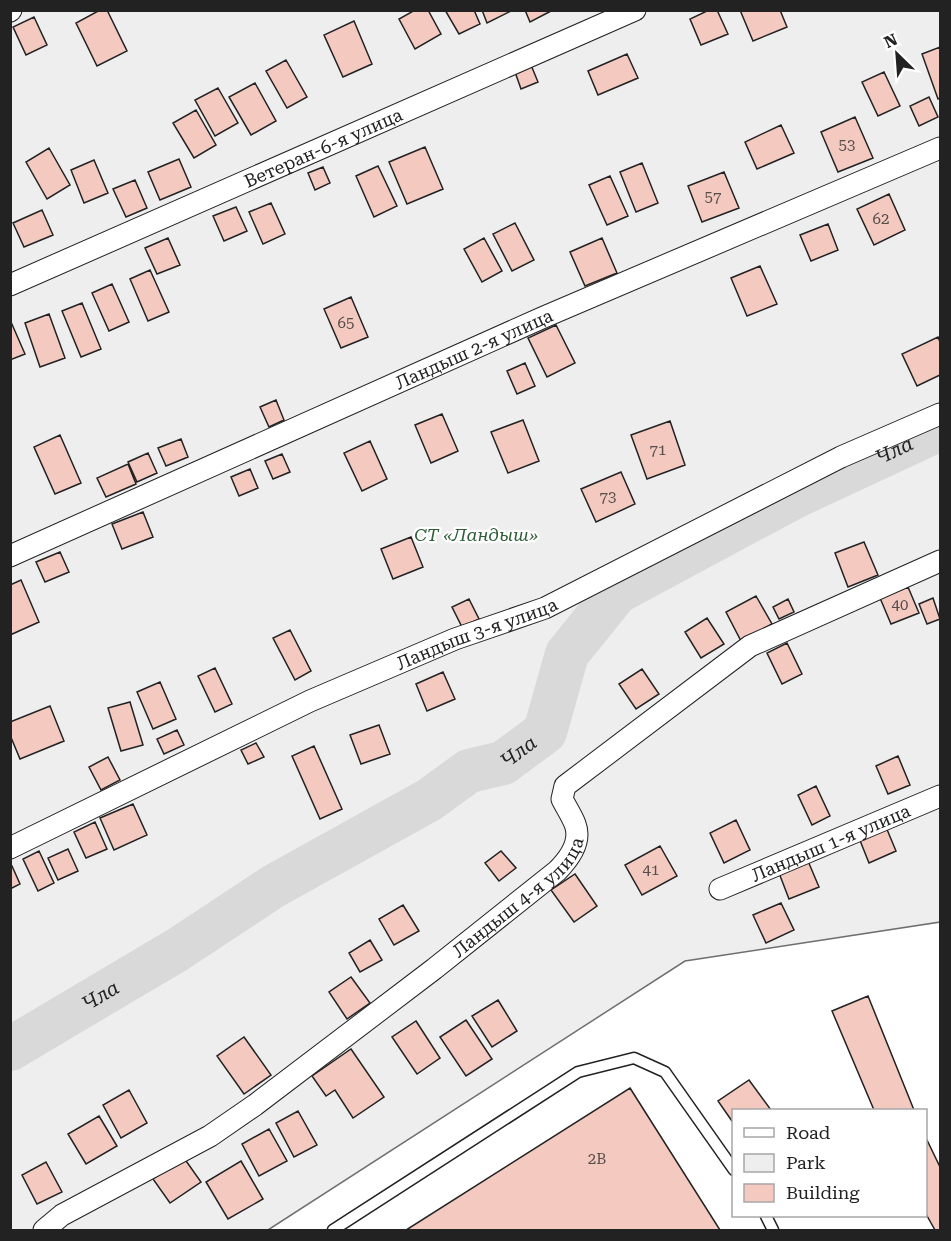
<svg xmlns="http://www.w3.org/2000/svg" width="951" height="1241" viewBox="0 0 951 1241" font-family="'Roboto Serif',serif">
<rect width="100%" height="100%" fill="#fff"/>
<!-- green -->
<path fill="#eee" stroke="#6f6f6f" stroke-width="1.5" d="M10,11H940V922L685,961L268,1230H11Z"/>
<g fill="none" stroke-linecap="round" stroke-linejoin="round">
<!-- river -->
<path stroke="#d9d9d9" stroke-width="44" id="s1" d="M10,1049L177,950L274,886L429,800L469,771L503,763L545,732L567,654L617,592L794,497L940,429"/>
</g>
<!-- building -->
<path fill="#f3c9c0" stroke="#222" stroke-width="1.5" d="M100,10H107L127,51L97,66L76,23Z
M415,10H428L441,34L415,49L399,19Z
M445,10H474L480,24L459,34Z
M482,10H513L487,23Z
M525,10H553L530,22Z
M709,10H717L728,34L701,45L690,19Z
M740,10H780L787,27L753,41Z
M34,17L47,45L26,55L13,27Z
M354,21L372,64L343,77L324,35Z
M940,47V98L938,99L922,54Z
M627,54L638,78L598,95L588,71Z
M286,60L307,97L287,108L266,71Z
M531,65L538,82L521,89L515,72Z
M884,72L900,106L878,116L862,82Z
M255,83L276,121L251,135L229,97Z
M218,88L238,123L215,136L195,100Z
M929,97L938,117L919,126L910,106Z
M196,110L216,145L194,158L173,123Z
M855,117L873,158L838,172L821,132Z
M781,125L794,153L757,169L745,142Z
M425,147L443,189L407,204L389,162Z
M49,148L70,185L47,199L26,162Z
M179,159L191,187L160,200L148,172Z
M94,160L108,193L84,203L71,170Z
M642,163L658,203L636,212L620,172Z
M378,166L397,206L374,217L356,176Z
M323,167L330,183L315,190L308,173Z
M724,172L739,208L702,222L688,186Z
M610,176L628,216L607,225L589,185Z
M135,180L147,208L126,217L113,189Z
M889,194L905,230L874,245L857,209Z
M271,203L285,234L263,244L249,212Z
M236,207L247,231L224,241L213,216Z
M42,210L53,235L24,247L13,223Z
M515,223L534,260L512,271L493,234Z
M828,224L838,250L811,261L800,235Z
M168,238L180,265L157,274L145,248Z
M484,238L502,271L482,282L464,249Z
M602,238L617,273L585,286L570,252Z
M760,266L777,304L747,316L731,278Z
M150,270L169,312L148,321L130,279Z
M112,284L129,322L109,331L92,293Z
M351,297L368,337L341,348L324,309Z
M82,303L101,349L81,357L62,311Z
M49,314L65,358L40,367L25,323Z
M11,322L25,354L10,360V323Z
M556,325L575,363L547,377L528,338Z
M938,337L940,342V375L917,386L902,354Z
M525,363L535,386L517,394L507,371Z
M276,400L284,420L269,427L260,407Z
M442,414L458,451L431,463L415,425Z
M523,420L539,461L508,473L491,432Z
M670,421L685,465L647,479L631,435Z
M60,435L81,483L55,494L34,447Z
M181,439L188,457L166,466L158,448Z
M370,441L387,479L362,491L344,453Z
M148,453L157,473L137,482L128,462Z
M282,454L290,472L273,479L265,461Z
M128,464L136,484L106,497L97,478Z
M250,469L258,488L239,496L231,477Z
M621,472L635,504L596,522L581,489Z
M143,512L153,537L122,549L112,524Z
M411,537L423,567L393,579L381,549Z
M864,542L878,575L848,587L835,553Z
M60,552L69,572L45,582L36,562Z
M21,580L39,622L10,635V585Z
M908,587L919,613L891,624L880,598Z
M756,596L772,624L741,641L726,612Z
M933,598L940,619L927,624L919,604Z
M469,599L479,619L462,627L452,607Z
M788,599L794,612L779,619L773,607Z
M707,618L724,644L701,658L685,632Z
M290,630L311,671L295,680L273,638Z
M787,643L802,674L782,684L767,653Z
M215,668L232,704L215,712L198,676Z
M642,669L659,694L636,709L619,684Z
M443,672L455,699L427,711L416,684Z
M160,682L176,719L153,729L137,692Z
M130,702L143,745L121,751L108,708Z
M50,706L64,741L20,759L10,735V722Z
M379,725L390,754L361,764L350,735Z
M177,730L184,745L164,754L157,739Z
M256,743L264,757L248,764L241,750Z
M314,746L342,809L320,819L292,756Z
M898,756L910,785L888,794L876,766Z
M108,757L120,780L101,790L89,767Z
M816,786L830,816L812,825L798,795Z
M133,804L147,835L114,850L100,818Z
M736,820L750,850L724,863L710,833Z
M95,822L107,849L86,858L74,832Z
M886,827L896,851L869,863L859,838Z
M660,846L677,876L642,895L625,865Z
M68,849L78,871L58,880L48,858Z
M39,851L54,883L38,891L23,859Z
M501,851L516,868L499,881L485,863Z
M808,861L819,887L789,899L779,873Z
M12,866L20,884L10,889V867Z
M575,874L597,906L574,922L551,890Z
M781,903L794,930L766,943L753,915Z
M403,905L419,931L394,945L379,919Z
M370,940L382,960L360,972L349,953Z
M351,977L370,1003L347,1019L329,992Z
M868,996L914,1110H874L832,1011Z
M498,1000L517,1031L492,1047L472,1016Z
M466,1020L492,1059L466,1076L440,1037Z
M416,1021L440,1058L417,1074L392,1037Z
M244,1037L271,1075L244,1094L217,1056Z
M351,1049L384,1097L353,1118L335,1090L326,1096L312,1076Z
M749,1080L771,1110H734V1124L718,1101Z
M630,1088L720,1230H406Z
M129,1090L147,1123L121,1138L103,1105Z
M298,1111L317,1145L294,1157L276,1123Z
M99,1116L117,1146L86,1164L68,1134Z
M269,1129L287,1161L259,1176L242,1144Z
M926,1138L940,1167V1230H935L926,1214Z
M184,1158L201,1182L170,1203L153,1179Z
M241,1161L263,1199L228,1219L206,1182Z
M46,1162L62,1192L37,1204L22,1175Z"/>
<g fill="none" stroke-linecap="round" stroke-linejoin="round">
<!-- service casing -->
<g stroke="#222" stroke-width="13">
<path id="service" d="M766,1216L773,1230
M333,1230L578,1072L634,1058L665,1072L734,1170"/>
</g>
<!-- minor casing -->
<g stroke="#222" stroke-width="23">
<g id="minor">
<path d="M10,11L11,10"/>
<path id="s2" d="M10,285L635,10"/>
<path id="s3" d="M10,556L544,317L940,148"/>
<path id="s4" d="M10,848L310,701L455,639L545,608L841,457L940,414"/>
<path id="s5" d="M720,889L940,796"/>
<path id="s6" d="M44,1230L62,1215L210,1136L255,1105L434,969L557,871C569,859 582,842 575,824C572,816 566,807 562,799L565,786L750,646L940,561"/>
</g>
</g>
<!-- service -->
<use href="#service" stroke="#fff" stroke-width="10"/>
<!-- minor -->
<use href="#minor" stroke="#fff" stroke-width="21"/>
</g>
<g text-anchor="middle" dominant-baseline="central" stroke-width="4.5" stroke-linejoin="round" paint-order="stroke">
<!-- number labels -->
<g font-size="15" fill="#564c4a">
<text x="847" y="145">53</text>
<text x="713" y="197">57</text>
<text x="881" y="219">62</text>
<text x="346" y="323">65</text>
<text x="658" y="450">71</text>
<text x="608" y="497">73</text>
<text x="900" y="605">40</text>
<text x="651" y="870">41</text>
<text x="597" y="1159">2В</text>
</g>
<!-- street labels -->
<g font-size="18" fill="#222" stroke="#fff">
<text stroke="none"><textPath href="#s2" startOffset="342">Ветеран-6-я улица</textPath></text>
<text stroke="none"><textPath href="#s3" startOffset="508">Ландыш 2-я улица</textPath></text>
<text stroke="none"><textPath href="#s4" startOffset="514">Ландыш 3-я улица</textPath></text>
<text stroke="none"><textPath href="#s5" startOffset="120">Ландыш 1-я улица</textPath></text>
<text stroke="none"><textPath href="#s6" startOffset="582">Ландыш 4-я улица</textPath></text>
</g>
<!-- park labels -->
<g font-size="18" font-style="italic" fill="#2f5e38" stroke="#fff">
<text x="476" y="534">СТ «Ландыш»</text>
</g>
<!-- water labels -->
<g font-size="20" font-style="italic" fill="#222" stroke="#fff">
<text stroke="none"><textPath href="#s1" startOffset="1096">Чла</textPath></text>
<text stroke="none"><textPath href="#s1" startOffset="591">Чла</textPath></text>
<text stroke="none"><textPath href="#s1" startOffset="105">Чла</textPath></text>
</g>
</g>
<!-- border -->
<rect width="951" height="1241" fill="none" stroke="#222222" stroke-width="24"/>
<!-- legend -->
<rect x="732" y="1109" width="195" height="108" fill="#ffffff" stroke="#a7a7a7" stroke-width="1.5"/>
<rect x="744" y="1128" width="30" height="9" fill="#ffffff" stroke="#a7a7a7" stroke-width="1.5"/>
<text x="786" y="1139" font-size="18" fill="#222222">Road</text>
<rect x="744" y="1154" width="30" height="18" fill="#eeeeee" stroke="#a7a7a7" stroke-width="1.5"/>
<text x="786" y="1169" font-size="18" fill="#222222">Park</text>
<rect x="744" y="1184" width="30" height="18" fill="#f3c9c0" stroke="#a7a7a7" stroke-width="1.5"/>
<text x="786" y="1199" font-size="18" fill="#222222">Building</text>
<!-- north arrow -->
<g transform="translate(897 54) rotate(335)" stroke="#ffffff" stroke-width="4.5" paint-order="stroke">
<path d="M0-4.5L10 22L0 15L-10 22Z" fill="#222222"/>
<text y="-9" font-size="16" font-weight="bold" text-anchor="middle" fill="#222222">N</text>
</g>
</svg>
